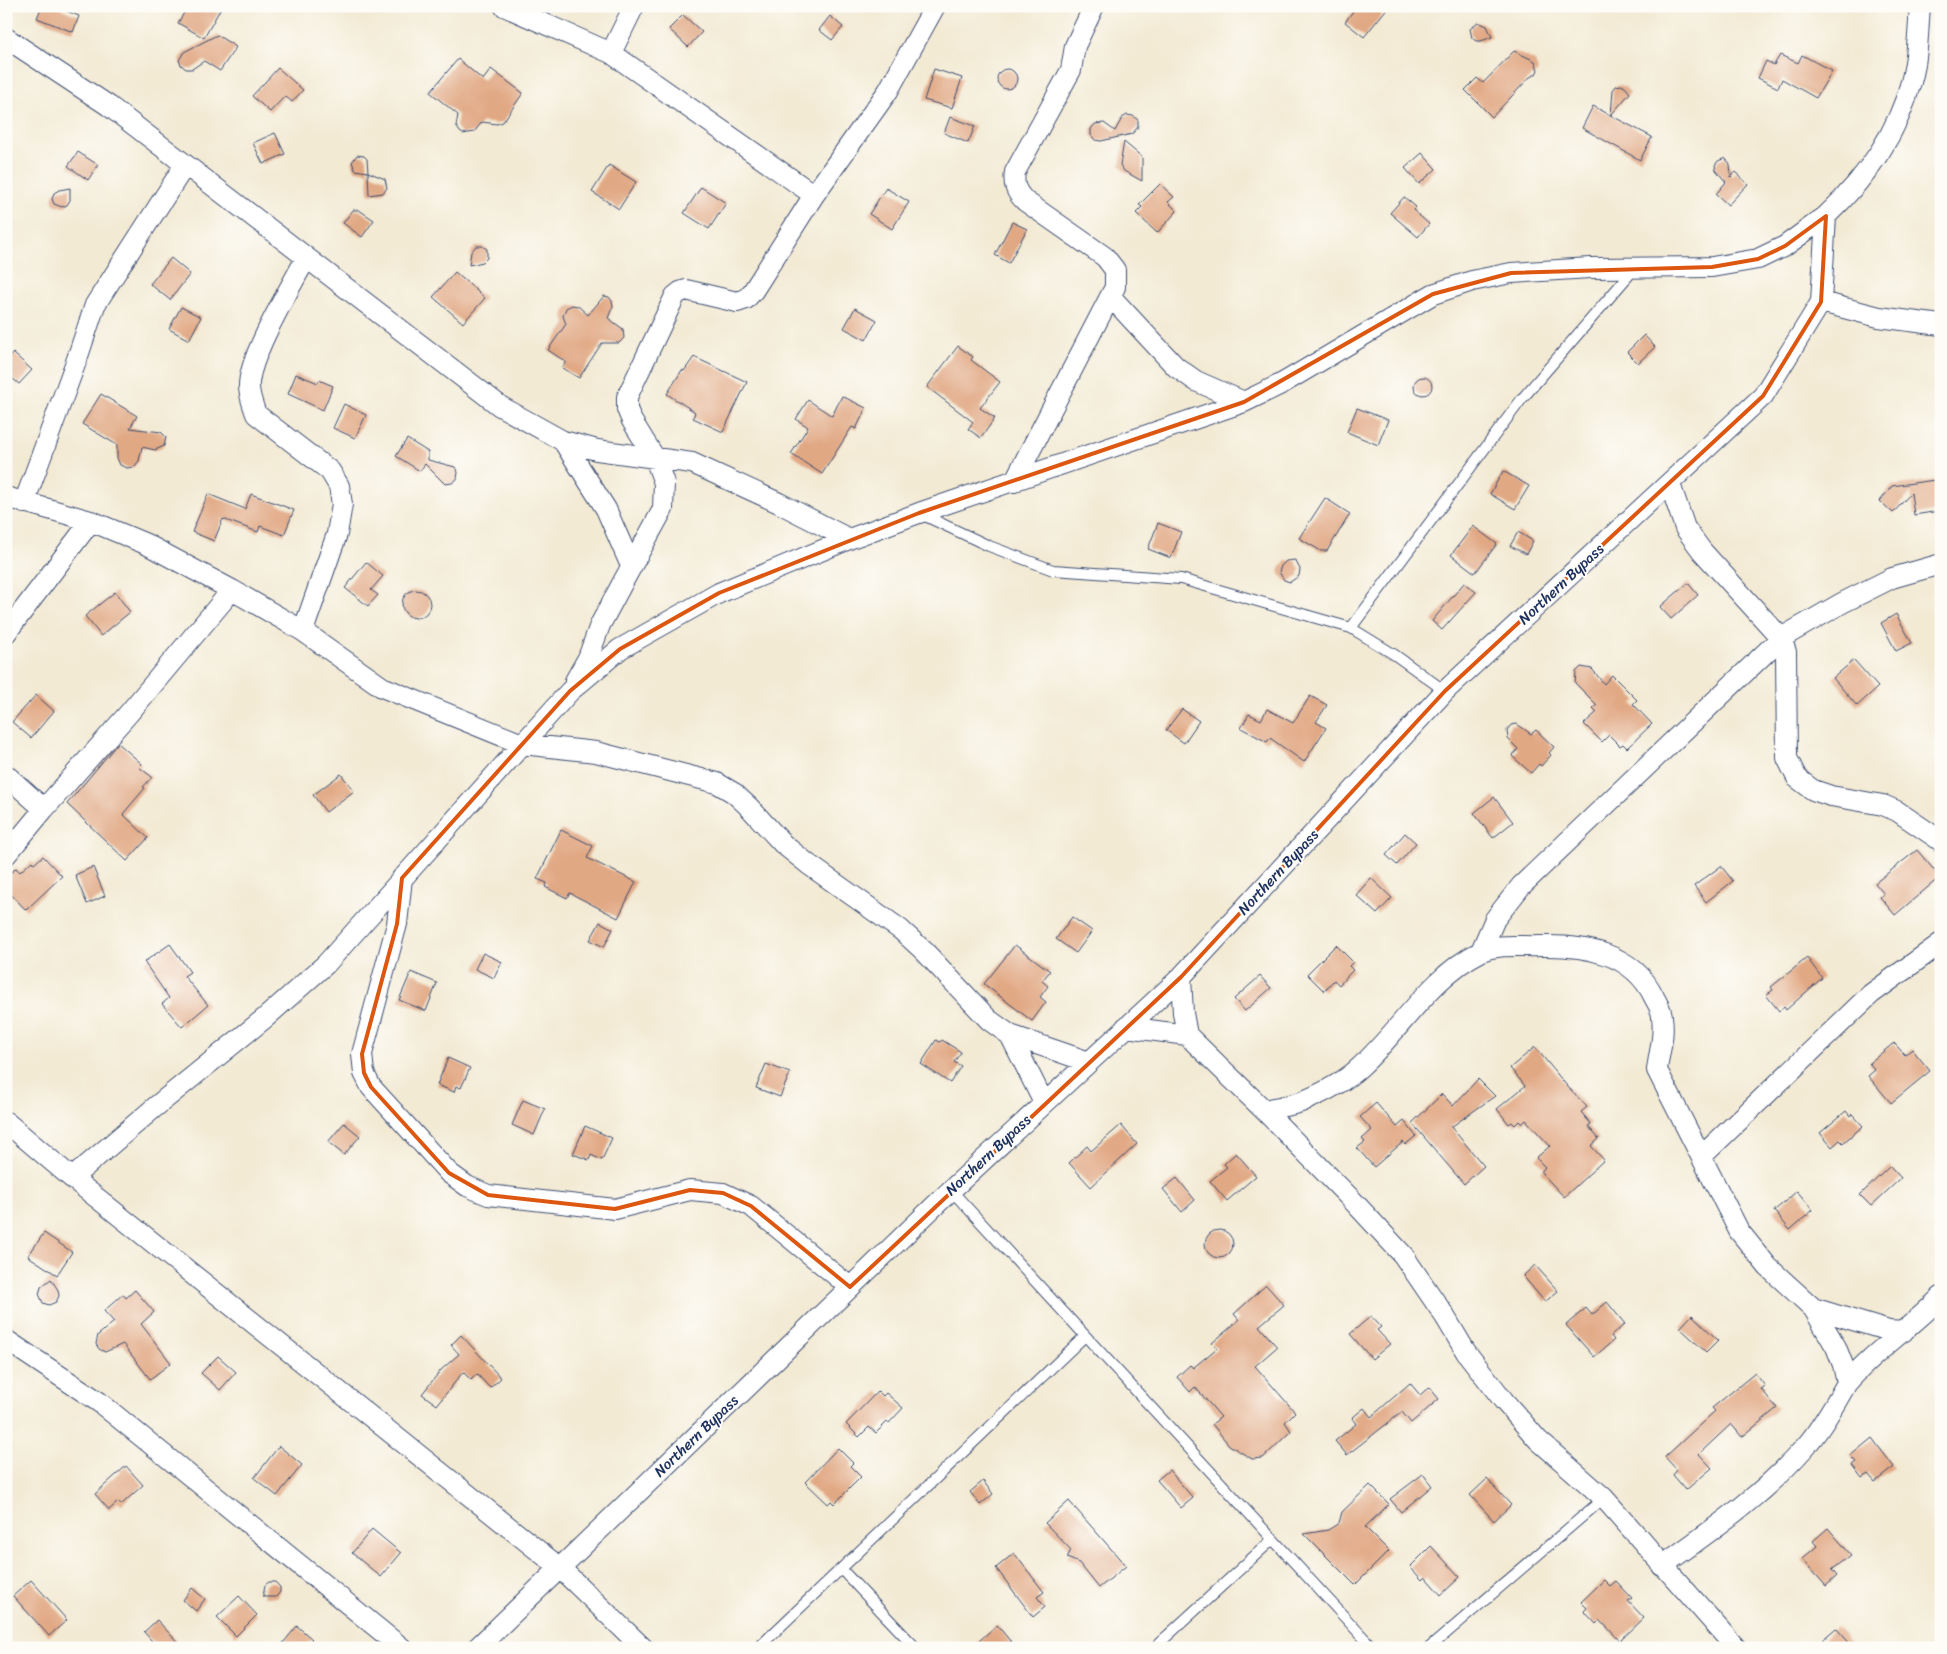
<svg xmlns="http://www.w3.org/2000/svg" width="1947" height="1654" viewBox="0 0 1947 1654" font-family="Sriracha,sans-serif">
<rect width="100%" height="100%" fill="#fdfcf7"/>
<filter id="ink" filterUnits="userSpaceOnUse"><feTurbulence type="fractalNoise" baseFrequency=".02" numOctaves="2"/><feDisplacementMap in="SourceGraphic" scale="10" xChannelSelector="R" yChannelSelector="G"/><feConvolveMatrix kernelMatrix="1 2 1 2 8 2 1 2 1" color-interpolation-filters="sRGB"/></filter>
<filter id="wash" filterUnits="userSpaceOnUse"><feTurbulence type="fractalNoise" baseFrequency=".0096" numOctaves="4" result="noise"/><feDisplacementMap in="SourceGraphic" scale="20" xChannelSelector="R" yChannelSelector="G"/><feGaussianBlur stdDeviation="1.12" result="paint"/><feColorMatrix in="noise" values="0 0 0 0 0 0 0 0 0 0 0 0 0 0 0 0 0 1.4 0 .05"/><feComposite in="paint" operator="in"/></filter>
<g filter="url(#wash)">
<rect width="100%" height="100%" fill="#f3ead4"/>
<g id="blocks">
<!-- building -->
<path fill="#e1a884" d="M42,6H55L79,16L73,32L37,18Z
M188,6H222L204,38L178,23Z
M1357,6H1389L1364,37L1345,22Z
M683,15L702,32L688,47L669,29Z
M830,16L843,27L832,40L819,30Z
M1478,22L1487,26L1492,37L1481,41H1476L1472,38L1470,29Z
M217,35L236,47L220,71L204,61L192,69H186L181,65L179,60L184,52Z
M1514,51L1535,61L1538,70L1536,74L1530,77L1492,117L1465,90L1477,78L1483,83Z
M1780,55L1798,63L1802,55L1832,71L1816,98L1782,79L1778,88L1758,78L1766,61L1774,65Z
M458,59L483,80L491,69L523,93L503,122L497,124L482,122L474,132L463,134L460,132L456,126L458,115L430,92Z
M278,68L303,90L292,102L285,96L270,112L252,96Z
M934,69L962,78L952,108L924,100Z
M997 79a10 10 0 1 1 20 0a10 10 0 1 1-20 0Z
M1621,85L1625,87L1630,93L1611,115L1613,90L1616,86Z
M1593,106L1652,137L1640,160L1582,128Z
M1127,115L1133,116L1138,120V127L1132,134L1101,141L1095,140L1091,135V129L1095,124L1104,123L1115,131L1122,118Z
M950,117L975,126L968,143L944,133Z
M275,133L285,154L263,164L253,143Z
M1124,142L1142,157V181L1124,171L1120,165Z
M78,152L98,165L88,180L68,166Z
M1422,153L1436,169L1419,184L1405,168Z
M357,155L364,156L367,159L368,172L355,170L352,162Z
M1725,158L1730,164L1731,177L1735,172L1748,184L1728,205L1716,194L1726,182L1716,170L1715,165L1718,161Z
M609,165L636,182L619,209L592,192Z
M368,172L385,179L387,188L383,193L369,195Z
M1160,184L1174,197L1168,202L1177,211L1157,233L1136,213L1142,207L1139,205Z
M701,187L726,203L709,229L684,213Z
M70,188V200L67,205L62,207L54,204L52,199L54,193L59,190Z
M886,188L909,202L892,229L869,214Z
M1404,197L1416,207L1413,210L1429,224L1418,237L1390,213Z
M353,210H359L374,220L362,237L343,223Z
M1012,222L1027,229L1009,263L995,255Z
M476,246H482L487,249V258L483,262L469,265L471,252Z
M171,258L190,274L170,300L150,284Z
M455,272L485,298L463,323L433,297Z
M604,296L609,297L612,301L613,306L608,318L623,329L624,338L619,343H602L579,378L562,368L566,362L548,350L566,324L563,316L566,308L572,305L578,306L588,315Z
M181,307L201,317L189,340L169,329Z
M855,308L877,320L866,340L844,328Z
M1644,335L1655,347L1638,363L1627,352Z
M958,346L973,357L971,360L1000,382L980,408L995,418L981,438L968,429L973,422L927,387Z
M13,353L32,370L19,384L6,373V360Z
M694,357L747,382L723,432L693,418L695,412L667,394L682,370L684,371Z
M296,374L318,383L319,380L333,386L323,410L288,394Z
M1414 386a9 9 0 1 1 18 0a9 9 0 1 1-18 0Z
M101,394L137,416L130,428L161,432L166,437L164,446L155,450L142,447L139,461L134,467L127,468L120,465L117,458V445L82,424Z
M842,396L866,408L856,429L852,427L822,474L791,454L808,427L796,419L808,400L832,416Z
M344,404L366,415L355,438L333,428Z
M1357,408L1388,420L1378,445L1347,432Z
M407,439L428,452V460L455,467L458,472L457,479L452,483L445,484L425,464L420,471L396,456Z
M1503,471L1529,486L1515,509L1490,494Z
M1935,480L1939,511L1914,515L1911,493L1893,513L1880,501L1892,486Z
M208,494L245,509L251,494L294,510L284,535L260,526L258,532L223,519L214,541L192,532Z
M1325,498L1350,514L1327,551H1321L1299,538Z
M1158,523L1181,532L1171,558L1148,549Z
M1473,526L1497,544L1475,573L1451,555Z
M1518,532L1533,541L1526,554L1510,546Z
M1295,560L1300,569L1299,576L1290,582L1284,580L1279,572L1281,566L1286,561Z
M366,562L383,576L371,590L378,595L368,606L345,588Z
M1464,583L1476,592L1442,630L1432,621Z
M1688,583L1698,595L1671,619L1660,607Z
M402 604a14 14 0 1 1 28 0a14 14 0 1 1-28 0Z
M115,592L130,612L101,636L85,616Z
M1896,614L1912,643L1896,651L1881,623Z
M1854,660L1878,687L1857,706L1833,678Z
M1581,667L1592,669L1604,684L1612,675L1637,700L1633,704L1652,724L1627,748L1623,744L1620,746L1609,735L1602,742L1584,724L1597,712L1593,708L1597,705L1575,683L1576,672Z
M36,695L54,711L31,738L12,722Z
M1310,696L1327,705L1316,722L1326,728L1304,762L1270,738L1267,742L1241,728L1249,714L1261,720L1267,709L1293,723Z
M1182,709L1199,721L1184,743L1166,730Z
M1517,724L1531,734L1536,730L1554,747L1549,753L1551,755L1541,766L1539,764L1531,773L1512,756L1518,749L1508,739L1507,730L1511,725Z
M118,743L142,764L139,767L152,777L143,787L145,788L123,814L148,838L127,861L67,804Z
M341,774L354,791L326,812L313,795Z
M1494,797L1513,822L1493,838L1474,813Z
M561,830L593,846L587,858L636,882L618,918L570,893L567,898L545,887L547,883L537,879Z
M1405,833L1416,843L1397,865L1386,855Z
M1917,850L1940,877L1895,915L1880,897L1884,894L1875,883Z
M43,856L62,876L26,910L6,889V877L16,868L20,872L32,861L34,864Z
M1721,866L1733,881L1706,902L1694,886Z
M93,867L105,896L87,904L75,875Z
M1371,878L1392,898L1377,914L1356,895Z
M1072,917L1092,931L1076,953L1056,939Z
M600,922L613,929L604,947L590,940Z
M170,944L190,972L184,976L208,1005L182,1027L162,1004L169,998L144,962Z
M1015,945L1050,971L1042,981L1048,986L1040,997L1046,1002L1032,1021L984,984Z
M1336,945L1353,962L1349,966L1353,970L1339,985L1334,980L1324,991L1307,974Z
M483,953L502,962L494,978L475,969Z
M1807,958L1822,978L1786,1010L1784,1007L1779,1011L1766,995L1773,990L1771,987Z
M411,972L437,983L426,1011L399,1000Z
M1260,976L1271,988L1245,1011L1234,999Z
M936,1040L940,1042L942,1040L961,1052L954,1062L961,1066L950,1083L921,1064Z
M1894,1043L1905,1055L1912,1049L1930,1071L1891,1103L1868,1076L1875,1070L1869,1063Z
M1535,1047L1567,1086L1587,1107L1581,1112L1591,1124L1588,1126L1599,1139L1591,1146L1604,1160L1564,1197L1541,1172L1545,1167L1536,1158L1550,1146L1526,1120L1522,1124L1519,1121L1515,1125L1512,1122L1509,1124L1497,1109L1525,1086L1510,1068Z
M448,1058L470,1068L461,1088L456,1086L454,1092L437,1085Z
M766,1064L790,1073L780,1097L756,1088Z
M1478,1079L1495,1096L1451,1127L1484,1166L1464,1184L1412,1123L1442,1094L1453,1106Z
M523,1100L545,1109L534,1135L512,1125Z
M1376,1103L1397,1127L1404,1121L1416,1136L1405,1145L1403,1142L1374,1167L1357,1148L1365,1142L1362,1139L1372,1130L1360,1117Z
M1846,1111L1850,1116L1852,1114L1863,1126L1843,1143L1840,1140L1832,1147L1820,1133Z
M344,1123L360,1136L344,1155L328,1142Z
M1121,1125L1137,1144L1091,1187L1069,1163L1087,1146L1091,1151Z
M585,1126L612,1138L602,1160L591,1155L589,1160L573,1154Z
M1236,1153L1256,1176L1227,1201L1210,1181L1227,1167L1224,1164Z
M1890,1166L1901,1178L1871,1206L1860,1195Z
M1177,1178L1195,1200L1182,1212L1163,1189Z
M1797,1191L1813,1210L1790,1230L1774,1211Z
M1205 1244a14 14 0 1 1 28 0a14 14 0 1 1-28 0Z
M44,1233L72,1252L57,1275L28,1256Z
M1535,1265L1558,1291L1545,1302L1523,1276Z
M51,1279L58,1290L59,1296L56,1302L49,1305L43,1303L39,1294L41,1287Z
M1266,1285L1284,1305L1259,1326L1277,1347L1255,1366L1295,1412L1285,1422L1291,1431L1263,1458L1252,1459L1229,1445L1212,1424L1221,1417L1195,1387L1190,1392L1177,1377L1190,1365L1193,1368L1217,1348L1212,1343L1239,1320L1234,1314Z
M135,1290L154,1312L141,1324L171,1363L150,1379L123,1344L105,1352L99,1349L96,1344L98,1335L114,1322L104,1311L123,1294L126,1298Z
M1607,1302L1625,1324L1611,1336L1614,1340L1594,1357L1566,1325L1586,1308L1592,1315Z
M1692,1315L1718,1340L1706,1352L1680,1328Z
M1371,1316L1381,1327L1377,1330L1390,1344L1372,1359L1350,1334Z
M461,1335L501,1378L490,1388L477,1374L471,1380L463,1372L437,1405L422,1394L441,1370L459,1354L451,1345Z
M218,1356L236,1372L220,1390L201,1373Z
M1755,1373L1765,1386L1761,1389L1777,1408L1742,1437L1731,1424L1699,1454L1712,1468L1686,1490L1673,1475L1677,1470L1665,1457L1715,1411L1712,1408Z
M1410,1383L1420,1395L1429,1387L1439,1399L1411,1423L1402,1412L1347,1455L1335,1441L1356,1424L1352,1418L1364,1408L1371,1417Z
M878,1391L883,1396L886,1393L903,1408L889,1423L887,1422L876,1433L869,1427L859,1437L846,1424Z
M1872,1438L1894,1467L1875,1482L1868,1474L1862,1478L1852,1465L1856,1462L1850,1456Z
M279,1446L302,1465L277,1496L254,1478Z
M838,1448L853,1463L850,1466L861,1477L834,1504L831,1501L828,1504L805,1482Z
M126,1466L143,1485L121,1505L118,1502L109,1510L95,1494Z
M1169,1470L1193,1498L1181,1508L1157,1480Z
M1423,1474L1432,1486L1401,1512L1390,1499Z
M1487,1479L1511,1505L1494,1521L1470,1495Z
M983,1481L993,1494L980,1505L970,1492Z
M1370,1485L1389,1504L1365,1527L1389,1551L1355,1585L1304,1534L1328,1530L1339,1523L1342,1512Z
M1069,1501L1126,1566L1099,1588L1079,1563L1067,1558L1071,1550L1045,1523Z
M1828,1528L1851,1555L1832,1570L1837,1576L1826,1586L1802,1559L1817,1546L1813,1541Z
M372,1529L401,1553L381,1577L352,1553Z
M1431,1546L1460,1577L1441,1595L1425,1577L1422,1580L1410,1567Z
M1014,1553L1044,1592L1037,1597L1045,1607L1033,1617L996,1568Z
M31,1580L67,1620L49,1636L13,1596Z
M1604,1580L1610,1586L1616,1581L1632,1598L1628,1601L1644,1618L1620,1641L1600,1620L1596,1624L1584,1611L1587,1608L1581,1602Z
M269,1582H275L280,1587V1592L276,1597H263L265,1585Z
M192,1588L205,1599L196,1611L183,1600Z
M239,1596L257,1615L236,1636L217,1617Z
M157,1620L183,1648H158L144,1632Z
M997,1625L1016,1648H971Z
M297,1626L312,1639L304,1648H279Z
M1836,1628L1854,1648H1830L1822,1640Z"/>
</g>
</g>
<g filter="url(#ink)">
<use href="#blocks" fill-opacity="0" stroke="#3b4b70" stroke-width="1"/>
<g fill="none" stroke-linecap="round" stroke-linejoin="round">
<!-- service casing -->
<g stroke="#3b4b70" stroke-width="12">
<path id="service" d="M921,514L989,546L1053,570L1181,579L1351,628L1395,655L1445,691
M1351,628L1521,400L1635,268
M951,1190L1373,1648
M842,1570L916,1648
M758,1648L1085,1336
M1154,1648L1273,1539
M1429,1648L1604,1498"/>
</g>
<!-- minor casing -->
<g stroke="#3b4b70" stroke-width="22">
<path id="minor" d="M504,6L611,53L814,195
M6,38L109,106L500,406L563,441L597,450L692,463L779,503L849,539
M611,53L634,6
M1111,297L1176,367L1196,381L1244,402
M1821,302L1879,317L1941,325
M563,441L606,509L631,566
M1014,482L1115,287V270L1105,257L1025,201C1016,192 1013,185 1015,172L1071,70L1075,46L1094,6
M1670,484L1685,528L1702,551L1781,638L1786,652L1787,758L1797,778L1813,790L1831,796L1883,805L1897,811L1941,841
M6,497L91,521L146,544L232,590L303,631L382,687L522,744L596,752L717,783L734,793L749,807L783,844L808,864L901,930L925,952L989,1020L1010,1035L1089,1062
M24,503L77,359L95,305L185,165
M303,631L337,534L342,504L339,486L330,471L256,414C253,406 250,398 249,388C247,359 291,287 306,258
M6,633L91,521
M575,681L588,658L600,625L624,580L663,509L664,483L655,458L632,421L627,409V397L675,296L680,292L686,290L737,302L746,299L753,291L814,195L888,91L935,6
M6,775L44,809
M6,855L44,809L129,713L232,590
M402,878L397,924L362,1054L364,1073L371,1087L449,1173L467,1186L488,1195L615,1209L690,1190L723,1193L751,1206L850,1287
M1481,951L1495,919L1521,886L1781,638L1842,603L1892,578L1941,564
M1181,977L1183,1013L1187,1035L1264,1110L1353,1201L1403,1255L1444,1315L1466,1352L1504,1401L1538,1440L1604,1498L1736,1648
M1126,1027L1187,1035
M1010,1035L1044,1103
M1264,1110C1276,1107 1289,1106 1301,1102C1321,1094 1344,1082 1360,1067C1400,1031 1431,976 1480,952C1497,943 1521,947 1540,946C1584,945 1633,952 1654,997C1657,1003 1662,1010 1662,1017C1665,1036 1659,1052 1657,1070L1739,1231L1768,1267L1813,1308L1836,1347L1843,1365L1847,1383C1834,1405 1822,1428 1805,1447C1764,1494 1712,1530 1662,1566
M6,1122L72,1178L560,1568L643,1648
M1702,1156L1871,994L1941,943
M72,1178L154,1108L265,1018L326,964L570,691L620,649L719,593L849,539L919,513L1244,402L1283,383L1433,294L1472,281L1511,273L1590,268L1712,267L1758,259L1785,246L1826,216
M1813,1308L1889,1331L1903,1332
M6,1340L99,1402L402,1648
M1847,1383C1875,1350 1911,1328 1941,1297
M477,1648L951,1190L1181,977L1445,691L1763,396L1821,302L1826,216C1864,180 1897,135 1911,82C1918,58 1918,31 1920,6"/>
</g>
<!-- service -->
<use href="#service" stroke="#fff" stroke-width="10"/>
<!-- minor -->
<use href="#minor" stroke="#fff" stroke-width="20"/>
</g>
</g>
<!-- marked area -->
<path fill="none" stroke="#de5710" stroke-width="4" stroke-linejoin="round" d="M1826,216L1821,302L1763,396L1445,691L1181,977L850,1287L751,1206L723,1193L690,1190L615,1209L488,1195L449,1173L371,1087L364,1073L362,1054L397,924L402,878L570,691L620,649L719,593L919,513L1244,402L1433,294L1511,273L1712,267L1758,259L1785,246Z"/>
<g text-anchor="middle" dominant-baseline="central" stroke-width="4" stroke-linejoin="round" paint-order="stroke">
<!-- street labels -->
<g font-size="15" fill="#1b2f5e" stroke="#fdfcf7">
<text transform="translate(1561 584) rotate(-43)">Northern Bypass</text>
<text transform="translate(1278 872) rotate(-47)">Northern Bypass</text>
<text transform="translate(988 1155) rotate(-43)">Northern Bypass</text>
<text transform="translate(696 1436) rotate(-44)">Northern Bypass</text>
</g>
</g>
<!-- margin -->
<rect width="1947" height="1654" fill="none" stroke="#fdfcf7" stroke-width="25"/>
</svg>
